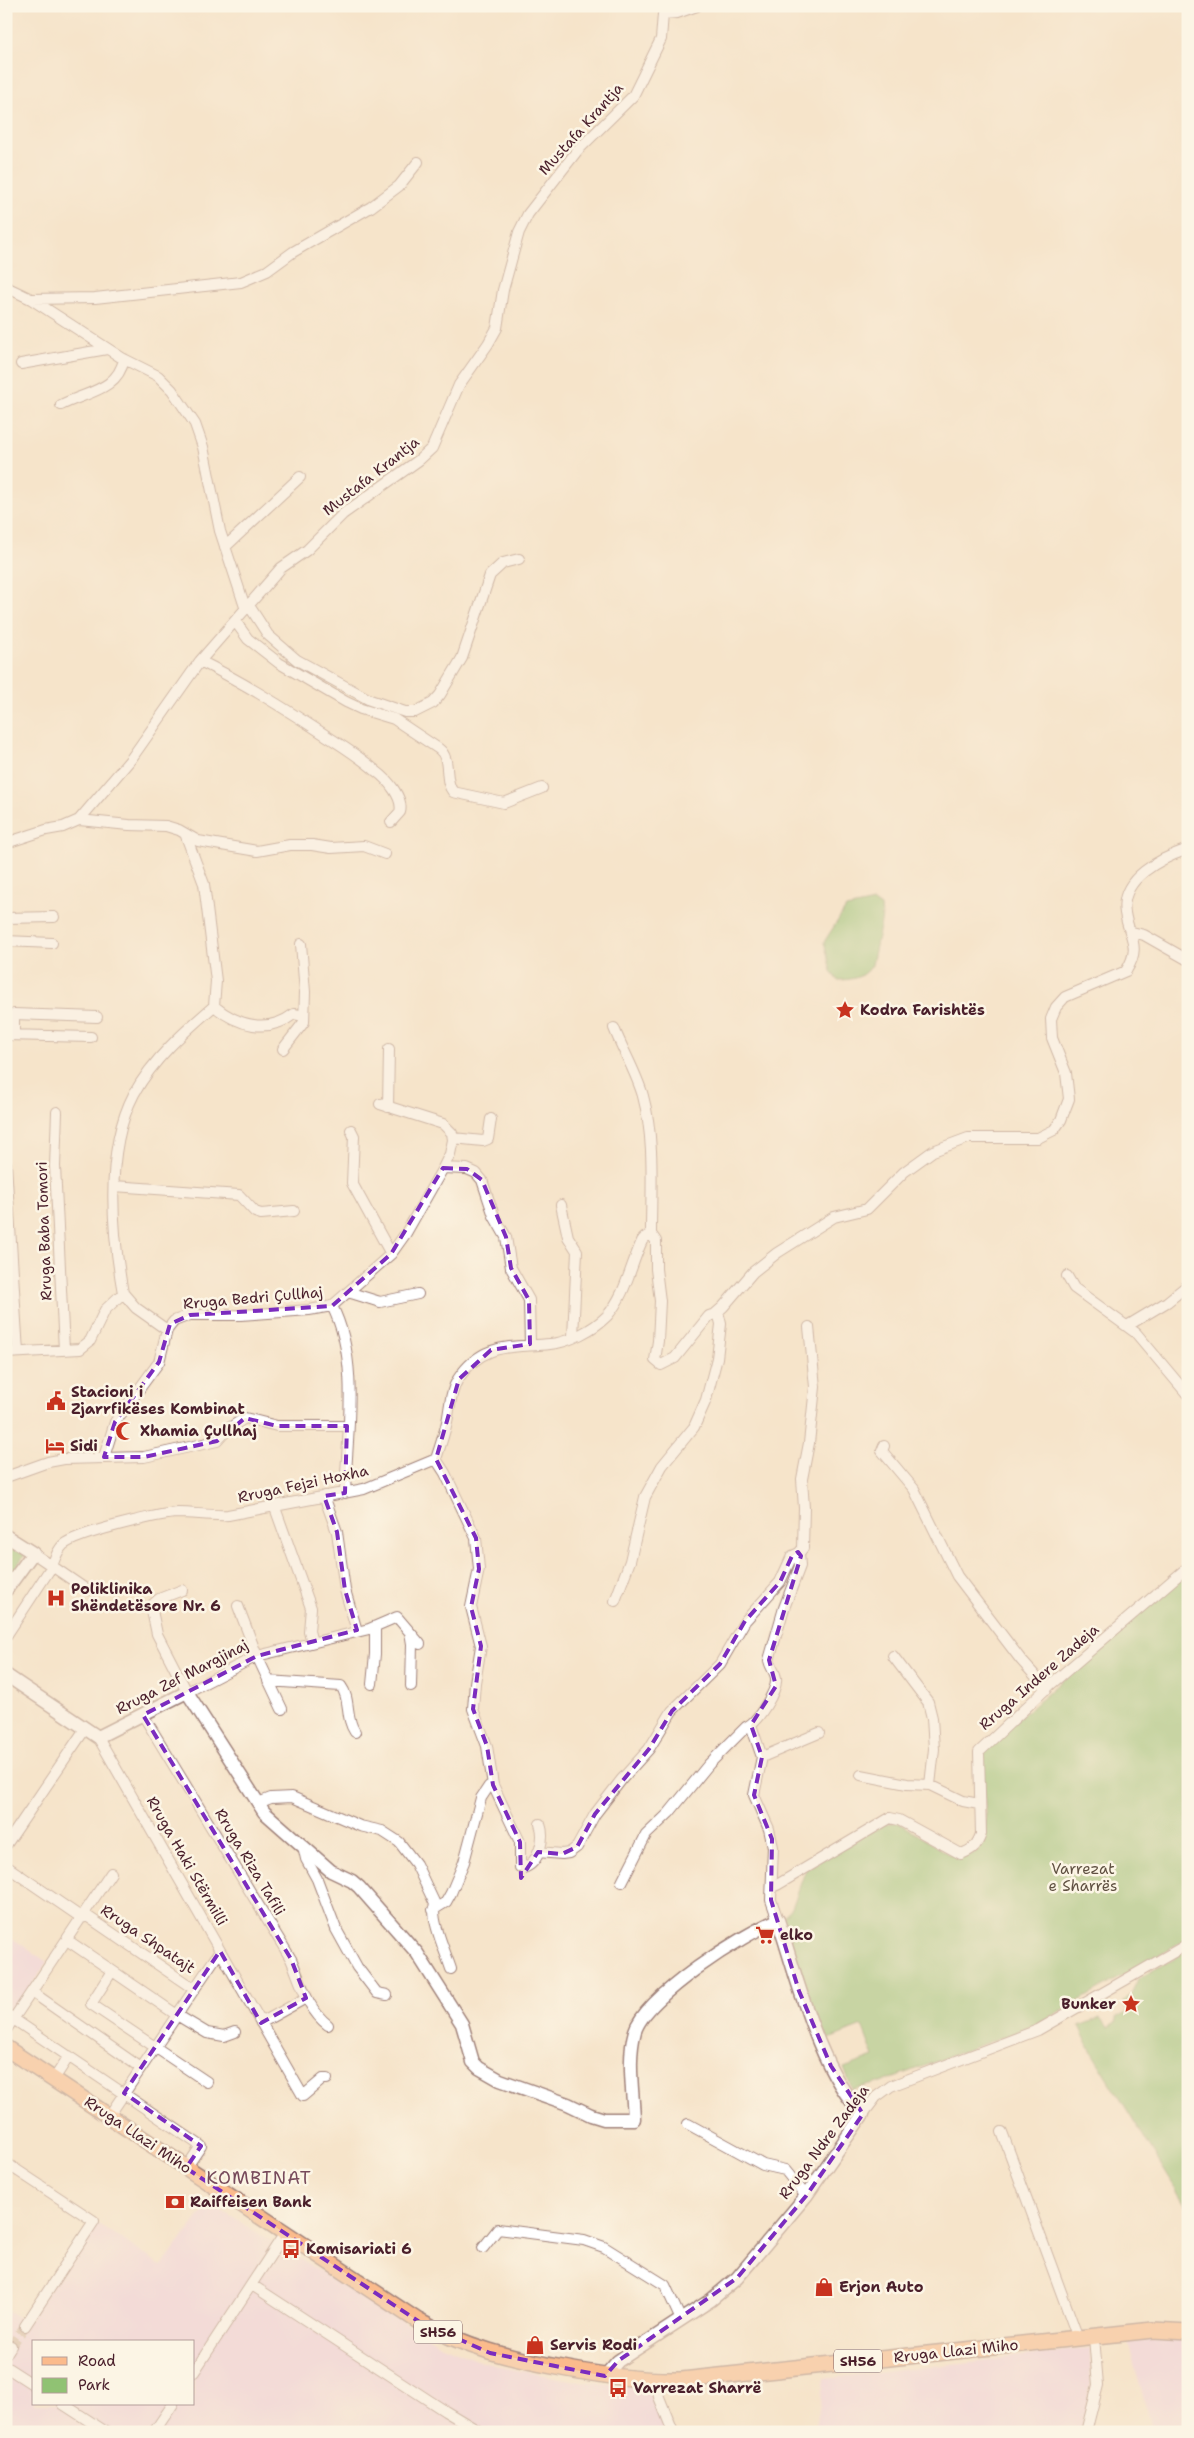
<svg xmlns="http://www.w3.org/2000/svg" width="1194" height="2438" viewBox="0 0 1194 2438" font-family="'Shantell Sans',sans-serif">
<rect width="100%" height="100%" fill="#fcf5e5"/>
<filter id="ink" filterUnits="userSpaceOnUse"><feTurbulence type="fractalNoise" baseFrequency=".02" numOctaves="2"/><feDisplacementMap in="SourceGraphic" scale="10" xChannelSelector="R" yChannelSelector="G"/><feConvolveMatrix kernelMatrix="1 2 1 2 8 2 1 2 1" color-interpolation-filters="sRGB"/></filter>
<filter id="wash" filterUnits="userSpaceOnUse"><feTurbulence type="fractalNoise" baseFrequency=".0096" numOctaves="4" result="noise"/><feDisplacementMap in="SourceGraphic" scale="20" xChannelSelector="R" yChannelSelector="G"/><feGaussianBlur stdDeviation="1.12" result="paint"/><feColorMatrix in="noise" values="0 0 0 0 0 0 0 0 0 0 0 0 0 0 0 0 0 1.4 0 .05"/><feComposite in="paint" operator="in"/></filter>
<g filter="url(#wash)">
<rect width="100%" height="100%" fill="#f6e4ca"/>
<!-- built -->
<path fill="#efd0e6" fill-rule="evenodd" d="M6,1934L47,1962L14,2012L6,2007Z
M209,2203L442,2345L476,2359L501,2367L570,2380L647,2388L665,2432H6V2310L27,2322L94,2221L162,2266ZM34,2342H194V2404H34Z
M1165,2337L1188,2339V2432H1153L1127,2338Z
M1090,2348L1091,2383L1081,2432H815L824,2379Z"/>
<!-- green -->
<path fill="#90c273" stroke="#6d704f" d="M874,902L881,907L882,917L872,965C865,978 850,980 837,980L831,971L824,942L846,908Z
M6,1540L26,1552L6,1584Z
M1188,1570V1939L1040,2023L878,2083L852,2089L844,2068L874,2057L862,2026L824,2041L805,1993L781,1918L792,1908L806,1869L884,1824L897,1822L951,1855C962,1858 976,1857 982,1846C990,1832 982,1777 981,1760L984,1749Z
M1188,1950V2209L1091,2051L1079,2026L1100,2018L1108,2027L1117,2021V2018L1128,2012L1123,2001L1131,1994L1138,1979Z"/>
</g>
<g filter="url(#ink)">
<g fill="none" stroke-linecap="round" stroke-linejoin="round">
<!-- minor-tunnel -->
<path stroke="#d4bdaa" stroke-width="10" stroke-dasharray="10 5" stroke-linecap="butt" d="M11,2346L25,2326"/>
<!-- minor casing -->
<g stroke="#a0827a" stroke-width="12">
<path id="minor" d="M663,14L677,13L697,6
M6,287L31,299L122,358L158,376L172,390L195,424L203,447L220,531L245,607
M31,299L95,298L241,282L267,271L293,252L371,207L399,186L418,162
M21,364L107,349
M61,405C87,392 118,390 124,359
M225,547L300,477
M248,604L268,635L297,660L370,700L405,712H415L433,703L440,695L462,658L490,575L503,563L519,559
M235,621L248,639L279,663L346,702L361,709L394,719L439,749C452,759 443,780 453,792L504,803L542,788
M200,661C239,680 276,703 313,727C334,741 357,754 376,771C387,779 404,798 400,812L391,822
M79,820L129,825L166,826L179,830L198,841L257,851L290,845H312L331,848L364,846L385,854
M186,836L204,884L216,981L214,1006
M6,843L46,830L63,827L79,820L131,759L200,661L281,568L307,550L343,514L419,460L432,448L459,385L488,344L497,328L503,290L519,232L528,214L577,151L633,96L661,39L663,14
M6,918L54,917
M1132,932L1144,935L1188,960
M6,941L52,943
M214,1006C238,1026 268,1034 294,1014L304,1016
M614,1028C623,1051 636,1072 643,1096C655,1140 651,1189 651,1234L656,1241V1269L660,1301L658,1341L655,1360L661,1365L675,1358L709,1316L715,1314L723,1307L753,1272L777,1253L834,1217L867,1209L904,1172L933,1151L968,1138H1038L1054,1130L1061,1120L1069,1099L1066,1073L1052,1038L1051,1019L1056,1007L1065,997L1126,971C1142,946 1129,938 1125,913C1119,878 1162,858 1188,849
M6,1035L91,1037
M14,1035V1014L97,1017
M283,1049L304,1022L305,992L301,944
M388,1107L389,1049
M57,1112L55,1166L64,1350
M351,1130L354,1136L352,1183L391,1254
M453,1138L483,1141L488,1139L491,1119
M6,1164L18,1352
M443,1168L467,1169L476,1173L482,1180L494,1216L506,1237L511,1268L529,1300L530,1344
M114,1186L239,1195L255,1212L261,1214L294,1211
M561,1205L568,1237L577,1251L573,1337
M1067,1276L1074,1288L1136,1333L1188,1395
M348,1292L380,1302L418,1294
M123,1293C112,1232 104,1151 134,1094C153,1059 184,1032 214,1006
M123,1293L136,1308L167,1330
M332,1306C360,1360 347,1434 345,1493
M1127,1326L1167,1302L1188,1285
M6,1353L80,1349L90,1341L105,1310L123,1293
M884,1446L882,1451L914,1489L957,1576L1021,1660L1047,1689
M104,1457L115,1422L159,1362L167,1330L174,1321L190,1315H240L309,1310L332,1306L391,1254L406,1233L443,1168L450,1154L453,1140L452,1133L443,1124L380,1104
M436,1459L445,1473L476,1538L479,1569L471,1607L481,1646L475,1683L473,1709L487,1746L493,1785L520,1842V1867L523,1868C540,1863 545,1838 540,1824
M6,1477L48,1462L64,1459L144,1457L217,1441L228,1429L245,1418L277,1426H347
M324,1496L337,1532L345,1590L357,1631
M274,1505L311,1608L309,1631L312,1642
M33,1553L87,1590
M182,1590L159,1599L151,1606L157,1634L187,1692L257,1656L369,1629L397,1617L420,1644
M615,1601L630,1561L645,1497L662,1466L694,1427L706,1400L717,1358L721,1324L719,1316L715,1314
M238,1606L257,1656L282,1709
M410,1632L412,1644L411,1686
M6,1636L52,1566C55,1558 57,1551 63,1545C77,1533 158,1514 178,1513C195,1513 211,1516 228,1515L364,1489L436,1459C440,1447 444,1435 447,1422C450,1408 450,1392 458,1379C483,1341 513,1348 550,1344C568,1343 594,1329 607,1316C626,1294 630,1267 642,1241C644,1237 647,1236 651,1234
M893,1656L928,1702L932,1718L934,1749L930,1785
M268,1681L341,1686C351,1699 345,1718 355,1732
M372,1684L375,1654V1627
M143,1715L291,1959C301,1982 307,2009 328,2025
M751,1725L762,1757L754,1795L769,1829L773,1847L771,1900L778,1920
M98,1737L303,2096L323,2079H327
M762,1757L819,1733
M861,1775L907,1784L930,1785L963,1801L979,1804
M258,1803L271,1798L292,1797L360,1826L382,1831L399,1842L416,1864L435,1904C430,1919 446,1953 451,1969
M6,1845L85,1729
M303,1846L306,1859L317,1879L336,1929L357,1967L377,1993L387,1995
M538,1852L562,1854L569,1853L577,1847L595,1814L622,1779L649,1749L672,1711L720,1664L745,1621L780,1582L792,1556L799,1553
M6,1866L82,1918
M622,1882L646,1835L669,1813L709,1764L746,1727C757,1723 778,1690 776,1678C775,1671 770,1667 769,1660L784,1608L800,1566L799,1553L803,1548L804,1508L802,1479L809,1443L815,1387L809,1327
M772,1886L777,1885L890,1818L899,1820L961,1854C972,1850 977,1846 981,1834L979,1752L1050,1685L1188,1567
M433,1910L446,1902L451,1893L464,1862L481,1798L489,1786L493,1785
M84,1914L194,1989
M67,1940L177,2015L207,2033L224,2036L235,2032
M112,1971L91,2004L207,2082
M32,1992L141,2068
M6,2014L201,2146L186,2168
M261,2023L306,1998
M6,2030L111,1873
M54,2079L69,2056
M863,2114L876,2097L891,2086L1038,2030L1188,1944
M109,2116L220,1951
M688,2124L763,2165L785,2170L806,2196
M1002,2132L1078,2338
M6,2163L94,2221L25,2326
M483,2248L498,2229L584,2240L604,2247L665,2285L681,2320
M252,2285L445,2411L480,2432
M6,2354L11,2346
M6,2367L34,2385
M194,2372L285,2233
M657,2381L659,2397L673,2432
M63,2404L106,2432
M154,2432L173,2404
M1086,2432L1098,2385L1094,2337"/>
</g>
<!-- tertiary casing -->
<g stroke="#a0827a" stroke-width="15">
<path id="tertiary" d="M6,1536L33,1553L6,1590
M6,1675L98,1737L187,1692L264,1812L331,1871L352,1881L359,1887L417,1953L462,2024L473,2062L479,2068L500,2080L568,2104L591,2115L604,2119H634C633,2091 627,2059 635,2031C646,1996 743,1934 778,1920C797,1977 819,2072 863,2114L806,2196L737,2278L711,2300L618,2361L605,2376"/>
</g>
<!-- primary casing -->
<g stroke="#a0827a" stroke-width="18">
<path id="primary" d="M6,2048L418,2321C465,2347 511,2359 563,2368C604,2376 641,2381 682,2380L1153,2330L1188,2332"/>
</g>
<!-- minor -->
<use href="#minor" stroke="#fff" stroke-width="10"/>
<!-- tertiary -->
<use href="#tertiary" stroke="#fff" stroke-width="12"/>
<!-- primary -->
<use href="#primary" stroke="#fbbb8c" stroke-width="15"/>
</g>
</g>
<!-- marked area -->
<path d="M0 0H1194V2438H0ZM443,1168L467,1169L482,1180L506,1237L511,1268L529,1300L530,1344L491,1350L459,1379L436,1459L476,1538L479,1569L471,1607L481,1646L473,1709L487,1746L493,1785L520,1842L521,1878L538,1852L562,1854L577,1847L595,1814L649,1749L672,1711L720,1664L745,1621L780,1582L792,1556L798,1552L801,1556L769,1660L776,1686L751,1725L762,1757L754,1795L772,1839L771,1900L799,1991L831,2066L863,2114L806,2196L737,2278L618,2361L605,2376L490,2353L418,2321L186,2168L201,2146L124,2093L220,1951L261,2023L306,1998L291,1959L143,1715L257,1656L357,1630L345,1590L337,1532L324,1496L345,1493L347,1426H277L245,1418L217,1441L144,1457H104L115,1422L159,1362L170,1324L190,1315L332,1306L391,1254Z" fill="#f6e4ca" fill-opacity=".55" fill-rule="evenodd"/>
<path fill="none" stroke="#7b2cbf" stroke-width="4" stroke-dasharray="10 6" stroke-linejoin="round" d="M443,1168L467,1169L482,1180L506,1237L511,1268L529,1300L530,1344L491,1350L459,1379L436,1459L476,1538L479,1569L471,1607L481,1646L473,1709L487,1746L493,1785L520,1842L521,1878L538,1852L562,1854L577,1847L595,1814L649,1749L672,1711L720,1664L745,1621L780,1582L792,1556L798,1552L801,1556L769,1660L776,1686L751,1725L762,1757L754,1795L772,1839L771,1900L799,1991L831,2066L863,2114L806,2196L737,2278L618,2361L605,2376L490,2353L418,2321L186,2168L201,2146L124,2093L220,1951L261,2023L306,1998L291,1959L143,1715L257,1656L357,1630L345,1590L337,1532L324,1496L345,1493L347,1426H277L245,1418L217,1441L144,1457H104L115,1422L159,1362L170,1324L190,1315L332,1306L391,1254Z"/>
<!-- icons -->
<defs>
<g id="sight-bare" transform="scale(1.5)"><path d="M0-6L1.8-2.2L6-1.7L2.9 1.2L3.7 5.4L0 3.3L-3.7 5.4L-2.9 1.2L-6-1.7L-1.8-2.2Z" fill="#c8321e" stroke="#fcf5e5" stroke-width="2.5" paint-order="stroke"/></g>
<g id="civic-bare" transform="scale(1.5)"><path d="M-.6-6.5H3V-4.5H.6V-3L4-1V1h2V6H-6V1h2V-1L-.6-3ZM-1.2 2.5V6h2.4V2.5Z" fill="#c8321e" stroke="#fcf5e5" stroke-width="2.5" paint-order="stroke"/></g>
<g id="mosque-bare" transform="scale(1.5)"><path d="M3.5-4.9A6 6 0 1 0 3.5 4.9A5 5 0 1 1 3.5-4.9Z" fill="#c8321e" stroke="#fcf5e5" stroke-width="2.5" paint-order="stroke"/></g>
<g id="hotel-bare" transform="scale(1.5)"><path d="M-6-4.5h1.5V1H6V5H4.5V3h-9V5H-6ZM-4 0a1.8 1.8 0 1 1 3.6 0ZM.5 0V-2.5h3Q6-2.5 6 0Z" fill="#c8321e" stroke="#fcf5e5" stroke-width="2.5" paint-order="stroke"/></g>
<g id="hospital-bare" transform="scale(1.5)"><path d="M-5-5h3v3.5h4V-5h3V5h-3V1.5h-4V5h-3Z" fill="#c8321e" stroke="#fcf5e5" stroke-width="2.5" paint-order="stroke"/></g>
<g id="supermarket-bare" transform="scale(1.5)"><path d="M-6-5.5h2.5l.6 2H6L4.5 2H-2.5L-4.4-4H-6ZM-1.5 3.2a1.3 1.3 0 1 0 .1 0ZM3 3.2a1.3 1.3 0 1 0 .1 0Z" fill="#c8321e" stroke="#fcf5e5" stroke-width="2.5" paint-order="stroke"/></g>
<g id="bank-bare" transform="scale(1.5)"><path d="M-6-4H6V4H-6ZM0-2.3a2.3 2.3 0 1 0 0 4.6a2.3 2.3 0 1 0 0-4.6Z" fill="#c8321e" stroke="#fcf5e5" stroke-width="2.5" paint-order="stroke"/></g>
<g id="bus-bare" transform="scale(1.5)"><path d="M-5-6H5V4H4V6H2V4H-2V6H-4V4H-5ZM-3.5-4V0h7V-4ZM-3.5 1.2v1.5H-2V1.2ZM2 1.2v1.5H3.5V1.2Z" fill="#c8321e" stroke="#fcf5e5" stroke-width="2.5" paint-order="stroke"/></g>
<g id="shop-bare" transform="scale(1.5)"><path d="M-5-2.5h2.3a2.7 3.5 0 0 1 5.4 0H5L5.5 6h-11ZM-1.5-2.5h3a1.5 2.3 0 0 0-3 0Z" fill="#c8321e" stroke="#fcf5e5" stroke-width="2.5" paint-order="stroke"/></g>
</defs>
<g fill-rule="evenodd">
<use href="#sight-bare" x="845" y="1010"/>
<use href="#civic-bare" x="56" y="1401"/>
<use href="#mosque-bare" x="125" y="1431"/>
<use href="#hotel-bare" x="55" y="1446"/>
<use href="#hospital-bare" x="56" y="1598"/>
<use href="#supermarket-bare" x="765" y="1935"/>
<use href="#sight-bare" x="1131" y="2004"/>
<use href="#bank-bare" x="175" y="2202"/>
<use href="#bus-bare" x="291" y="2249"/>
<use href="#shop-bare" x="824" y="2287"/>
<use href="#shop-bare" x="535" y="2345"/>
<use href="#bus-bare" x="618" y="2388"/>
</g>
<g text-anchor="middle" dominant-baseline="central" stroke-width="5" stroke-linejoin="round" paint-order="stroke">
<!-- shield labels -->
<g fill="#fcf5e5" stroke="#7f5f63" stroke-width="1">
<rect x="414" y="2320.5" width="48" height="23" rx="4"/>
<rect x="834" y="2349.5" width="48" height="23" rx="4"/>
</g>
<g font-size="14" font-weight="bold" fill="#4a1f2b">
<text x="438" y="2332">SH56</text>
<text x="858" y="2361">SH56</text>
</g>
<!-- street labels -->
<g font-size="15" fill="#4a1f2b" stroke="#fcf5e5">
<text transform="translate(581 129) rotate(-48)">Mustafa Krantja</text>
<text transform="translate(371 476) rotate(-38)">Mustafa Krantja</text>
<text transform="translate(44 1231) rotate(-92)">Rruga Baba Tomori</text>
<text transform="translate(253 1298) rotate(-5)">Rruga Bedri Çullhaj</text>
<text transform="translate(303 1484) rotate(-12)">Rruga Fejzi Hoxha</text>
<text transform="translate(182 1677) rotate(-27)">Rruga Zef Margjinaj</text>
<text transform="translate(1039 1677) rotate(-41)">Rruga Indere Zadeja</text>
<text transform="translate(187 1861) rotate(60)">Rruga Haki Stërmilli</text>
<text transform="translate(250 1862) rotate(59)">Rruga Riza Tafili</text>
<text transform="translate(148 1939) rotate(34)">Rruga Shpatajt</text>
<text transform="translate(138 2135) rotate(34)">Rruga Llazi Miho</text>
<text transform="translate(824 2142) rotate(-53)">Rruga Ndre Zadeja</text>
<text transform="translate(956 2351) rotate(-6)">Rruga Llazi Miho</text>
</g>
<!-- poi labels -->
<g font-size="15" font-weight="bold" fill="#4a1f2b" stroke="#fcf5e5" text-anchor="start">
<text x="860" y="1010">Kodra Farishtës</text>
<text x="71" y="1392">Stacioni i<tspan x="71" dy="17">Zjarrfikëses Kombinat</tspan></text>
<text x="140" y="1431">Xhamia Çullhaj</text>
<text x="70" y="1446">Sidi</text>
<text x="71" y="1589">Poliklinika<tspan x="71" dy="17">Shëndetësore Nr. 6</tspan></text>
<text x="780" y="1935">elko</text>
<text x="1116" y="2004" text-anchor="end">Bunker</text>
<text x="190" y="2202">Raiffeisen Bank</text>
<text x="306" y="2249">Komisariati 6</text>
<text x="839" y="2287">Erjon Auto</text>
<text x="550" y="2345">Servis Rodi</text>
<text x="633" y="2388">Varrezat Sharrë</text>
</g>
<!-- park labels -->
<g font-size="15" fill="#5f5041" stroke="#fcf5e5">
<text x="1083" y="1869">Varrezat<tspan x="1083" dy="17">e Sharrës</tspan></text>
</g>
<!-- quarter labels -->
<g font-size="18" letter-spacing="1" fill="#774a5b" stroke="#fcf5e5">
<text x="259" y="2178">KOMBINAT</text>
</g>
</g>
<!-- margin -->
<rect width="1194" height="2438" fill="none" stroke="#fcf5e5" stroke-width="25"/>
<!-- legend -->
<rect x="32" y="2340" width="162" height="65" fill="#fcf5e5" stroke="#b59f9b"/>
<rect x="42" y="2357" width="25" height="8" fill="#fbbb8c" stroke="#b59f9b"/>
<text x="78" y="2366" font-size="15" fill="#4a1f2b">Road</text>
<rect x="42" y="2378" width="25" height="15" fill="#90c273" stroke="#b59f9b"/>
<text x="78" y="2390" font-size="15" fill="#4a1f2b">Park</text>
</svg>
